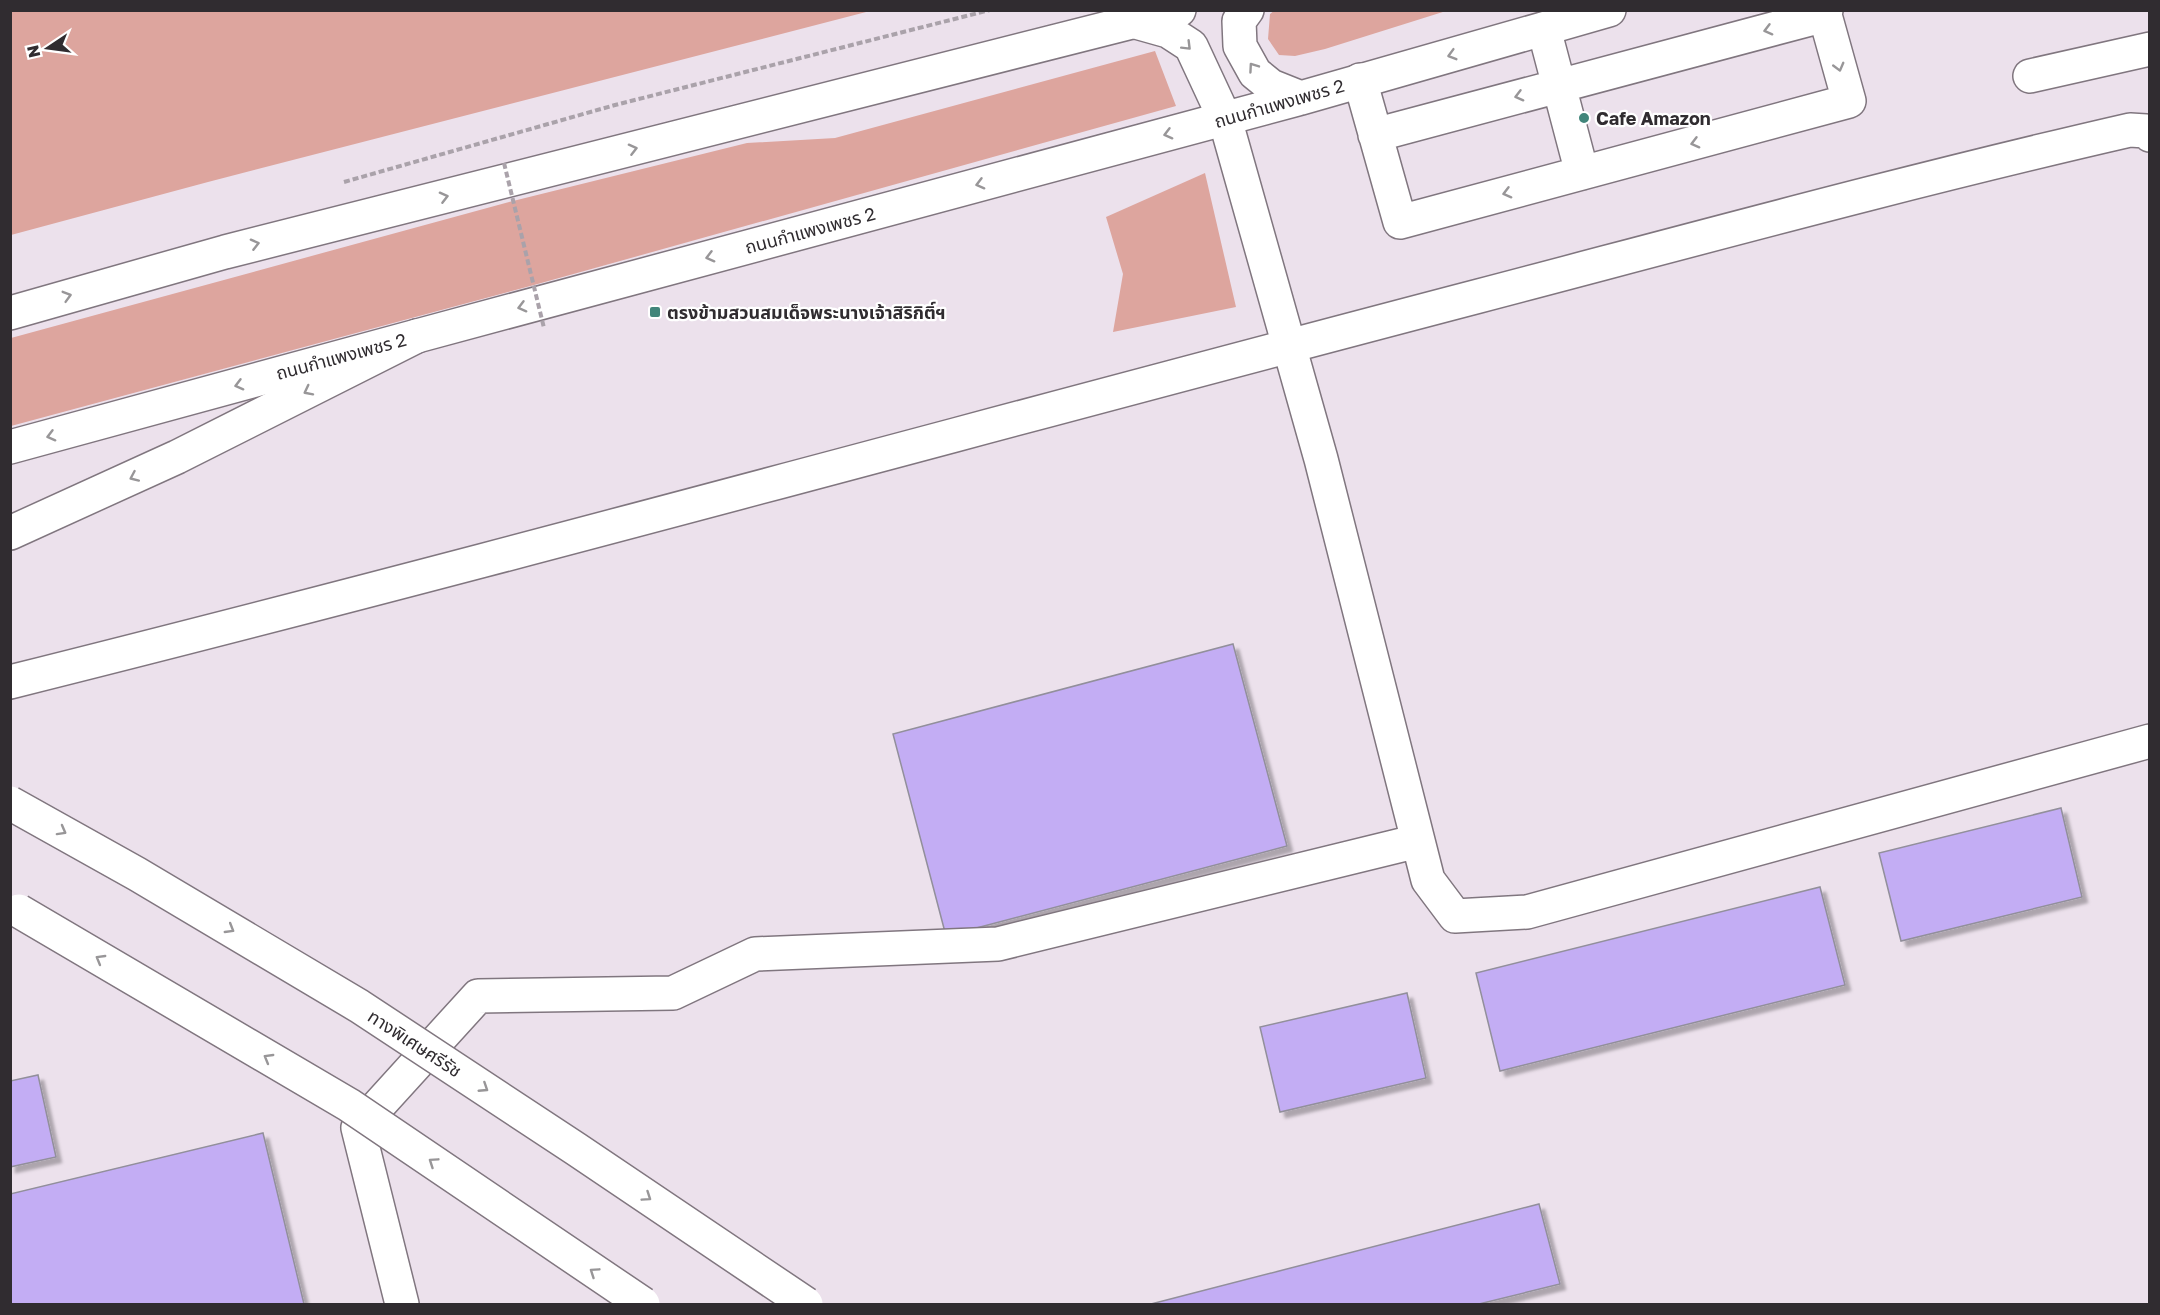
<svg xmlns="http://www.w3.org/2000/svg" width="2160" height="1315" viewBox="0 0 2160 1315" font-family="'Golos Text','Noto Sans Thai',sans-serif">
<defs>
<filter id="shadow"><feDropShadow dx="5.5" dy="5.5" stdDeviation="1.5" flood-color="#0004"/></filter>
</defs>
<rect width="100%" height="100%" fill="#ece1ec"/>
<!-- green -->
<path fill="#dda59e" d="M11,10H870V11L208,182L11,235Z
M1275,10H1446V11L1325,49L1295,56L1279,55L1268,39L1270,14Z
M1155,51L1176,106L534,285L11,426V338L513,201L747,143L835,138Z
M1205,173L1236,307L1113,332L1123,274L1106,217Z"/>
<!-- building -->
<path fill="#c3adf4" stroke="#928f9b" stroke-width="1.5" filter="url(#shadow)" d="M1233,644L1287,846L946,936L893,734Z
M2061,808L2082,897L1901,941L1879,853Z
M1820,887L1845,985L1500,1071L1476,973Z
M1407,993L1426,1078L1280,1112L1260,1027Z
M38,1075L56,1157L10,1167V1081Z
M263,1133L304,1304H10V1194Z
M1539,1204L1560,1284L1479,1304H1151Z"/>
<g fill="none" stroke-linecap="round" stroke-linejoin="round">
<!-- minor casing -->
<g stroke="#80767f" stroke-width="36">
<path id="minor" d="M1544,29L1582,173
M2030,76L2150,49
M1360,80L1400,222L1849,101L1825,15L1826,10
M1225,119L1321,459L1428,880L1455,916L1527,912L2150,741
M1375,135L1825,15
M10,682C502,559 990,424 1479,296C1696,239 1912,180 2130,130L2146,131L2150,135
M402,1304L358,1128L478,996L673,993L755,954L998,944L1418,841"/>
</g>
<!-- major casing -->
<g stroke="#80767f" stroke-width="36">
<path id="major" d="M1247,10L1239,21L1240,46L1255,73L1271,86L1301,98
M1136,22L1168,31L1191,46L1225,119
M10,313L225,252L1179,10
M10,447L417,336L1301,98L1609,10"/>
</g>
<!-- highway casing -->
<g stroke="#80767f" stroke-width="36">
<path id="highway" d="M10,533L177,457L417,336"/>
</g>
<!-- path -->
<path stroke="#aaa2aa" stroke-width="4" stroke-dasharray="6 3" stroke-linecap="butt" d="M344,182L615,105L990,10"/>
<!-- minor -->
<use href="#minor" stroke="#fff" stroke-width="33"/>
<!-- major -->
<use href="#major" stroke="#fff" stroke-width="33"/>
<!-- highway -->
<use href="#highway" stroke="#fff" stroke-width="33"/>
<!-- highway-bridge casing -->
<g stroke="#80767f" stroke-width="36" stroke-linecap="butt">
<path id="highway-bridge" d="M10,803L137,874L359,1006L576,1149L806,1304
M19,911L349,1105L643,1304"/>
</g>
<!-- path-bridge -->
<path stroke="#aaa2aa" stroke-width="4" stroke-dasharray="6 3" stroke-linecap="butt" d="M504,163L544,328"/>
<!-- highway-bridge -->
<use href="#highway-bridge" stroke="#fff" stroke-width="33"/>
</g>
<!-- one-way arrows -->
<defs><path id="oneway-chevron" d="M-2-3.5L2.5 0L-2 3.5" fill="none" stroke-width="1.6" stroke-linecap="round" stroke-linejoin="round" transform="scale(1.5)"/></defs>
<g stroke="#989698">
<use href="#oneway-chevron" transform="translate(1768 30) rotate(165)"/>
<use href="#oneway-chevron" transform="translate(1187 46) rotate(45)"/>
<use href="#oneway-chevron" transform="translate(1452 55) rotate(164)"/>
<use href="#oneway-chevron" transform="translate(1253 67) rotate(-125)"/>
<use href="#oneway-chevron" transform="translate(1839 67) rotate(75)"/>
<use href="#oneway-chevron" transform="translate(1519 96) rotate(165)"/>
<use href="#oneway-chevron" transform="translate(1168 134) rotate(165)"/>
<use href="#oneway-chevron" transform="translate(1695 143) rotate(165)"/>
<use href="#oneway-chevron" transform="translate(633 149) rotate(-14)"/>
<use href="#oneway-chevron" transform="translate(980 184) rotate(165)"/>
<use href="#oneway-chevron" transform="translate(1507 193) rotate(165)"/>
<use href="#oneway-chevron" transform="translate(444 197) rotate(-14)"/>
<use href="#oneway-chevron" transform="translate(255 244) rotate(-14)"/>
<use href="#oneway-chevron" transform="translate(710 257) rotate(165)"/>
<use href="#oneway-chevron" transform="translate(67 296) rotate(-16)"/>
<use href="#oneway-chevron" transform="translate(522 307) rotate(165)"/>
<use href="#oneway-chevron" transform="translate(239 385) rotate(165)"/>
<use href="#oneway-chevron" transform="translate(308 391) rotate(153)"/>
<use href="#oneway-chevron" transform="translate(51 436) rotate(165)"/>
<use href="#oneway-chevron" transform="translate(134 477) rotate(156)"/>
<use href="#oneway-chevron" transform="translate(62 831) rotate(29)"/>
<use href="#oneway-chevron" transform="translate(230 929) rotate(31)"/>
<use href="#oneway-chevron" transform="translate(100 959) rotate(-150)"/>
<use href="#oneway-chevron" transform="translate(268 1058) rotate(-150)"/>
<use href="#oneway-chevron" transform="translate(484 1088) rotate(33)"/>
<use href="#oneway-chevron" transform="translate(433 1162) rotate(-146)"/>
<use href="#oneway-chevron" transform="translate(647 1197) rotate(34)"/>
<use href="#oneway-chevron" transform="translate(594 1272) rotate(-146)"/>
</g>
<!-- markers -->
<g fill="#41857a" stroke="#fff" stroke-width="2">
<circle cx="1584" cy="118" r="6"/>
<rect x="649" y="306" width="12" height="12" rx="3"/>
</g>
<g text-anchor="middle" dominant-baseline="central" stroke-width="4.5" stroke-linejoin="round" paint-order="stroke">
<!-- street labels -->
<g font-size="18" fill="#302c30" stroke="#fff">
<text transform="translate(1279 103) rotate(-16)">ถนนกำแพงเพชร 2</text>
<text transform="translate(810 230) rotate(-15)">ถนนกำแพงเพชร 2</text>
<text transform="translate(341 356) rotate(-15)">ถนนกำแพงเพชร 2</text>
<text transform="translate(415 1043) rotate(33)">ทางพิเศษศรีรัช</text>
</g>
<!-- poi labels -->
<g font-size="18" font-weight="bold" fill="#302c30" stroke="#fff" text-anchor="start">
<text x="1596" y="118">Cafe Amazon</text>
<text x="667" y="312">ตรงข้ามสวนสมเด็จพระนางเจ้าสิริกิติ์ฯ</text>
</g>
</g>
<!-- border -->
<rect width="2160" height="1315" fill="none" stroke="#302c30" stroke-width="24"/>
<!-- north arrow -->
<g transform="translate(48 48) rotate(257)" stroke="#ffffff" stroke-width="4.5" paint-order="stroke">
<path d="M0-4.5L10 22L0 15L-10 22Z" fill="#302c30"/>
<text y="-9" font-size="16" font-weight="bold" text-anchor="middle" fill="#302c30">N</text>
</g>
</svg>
